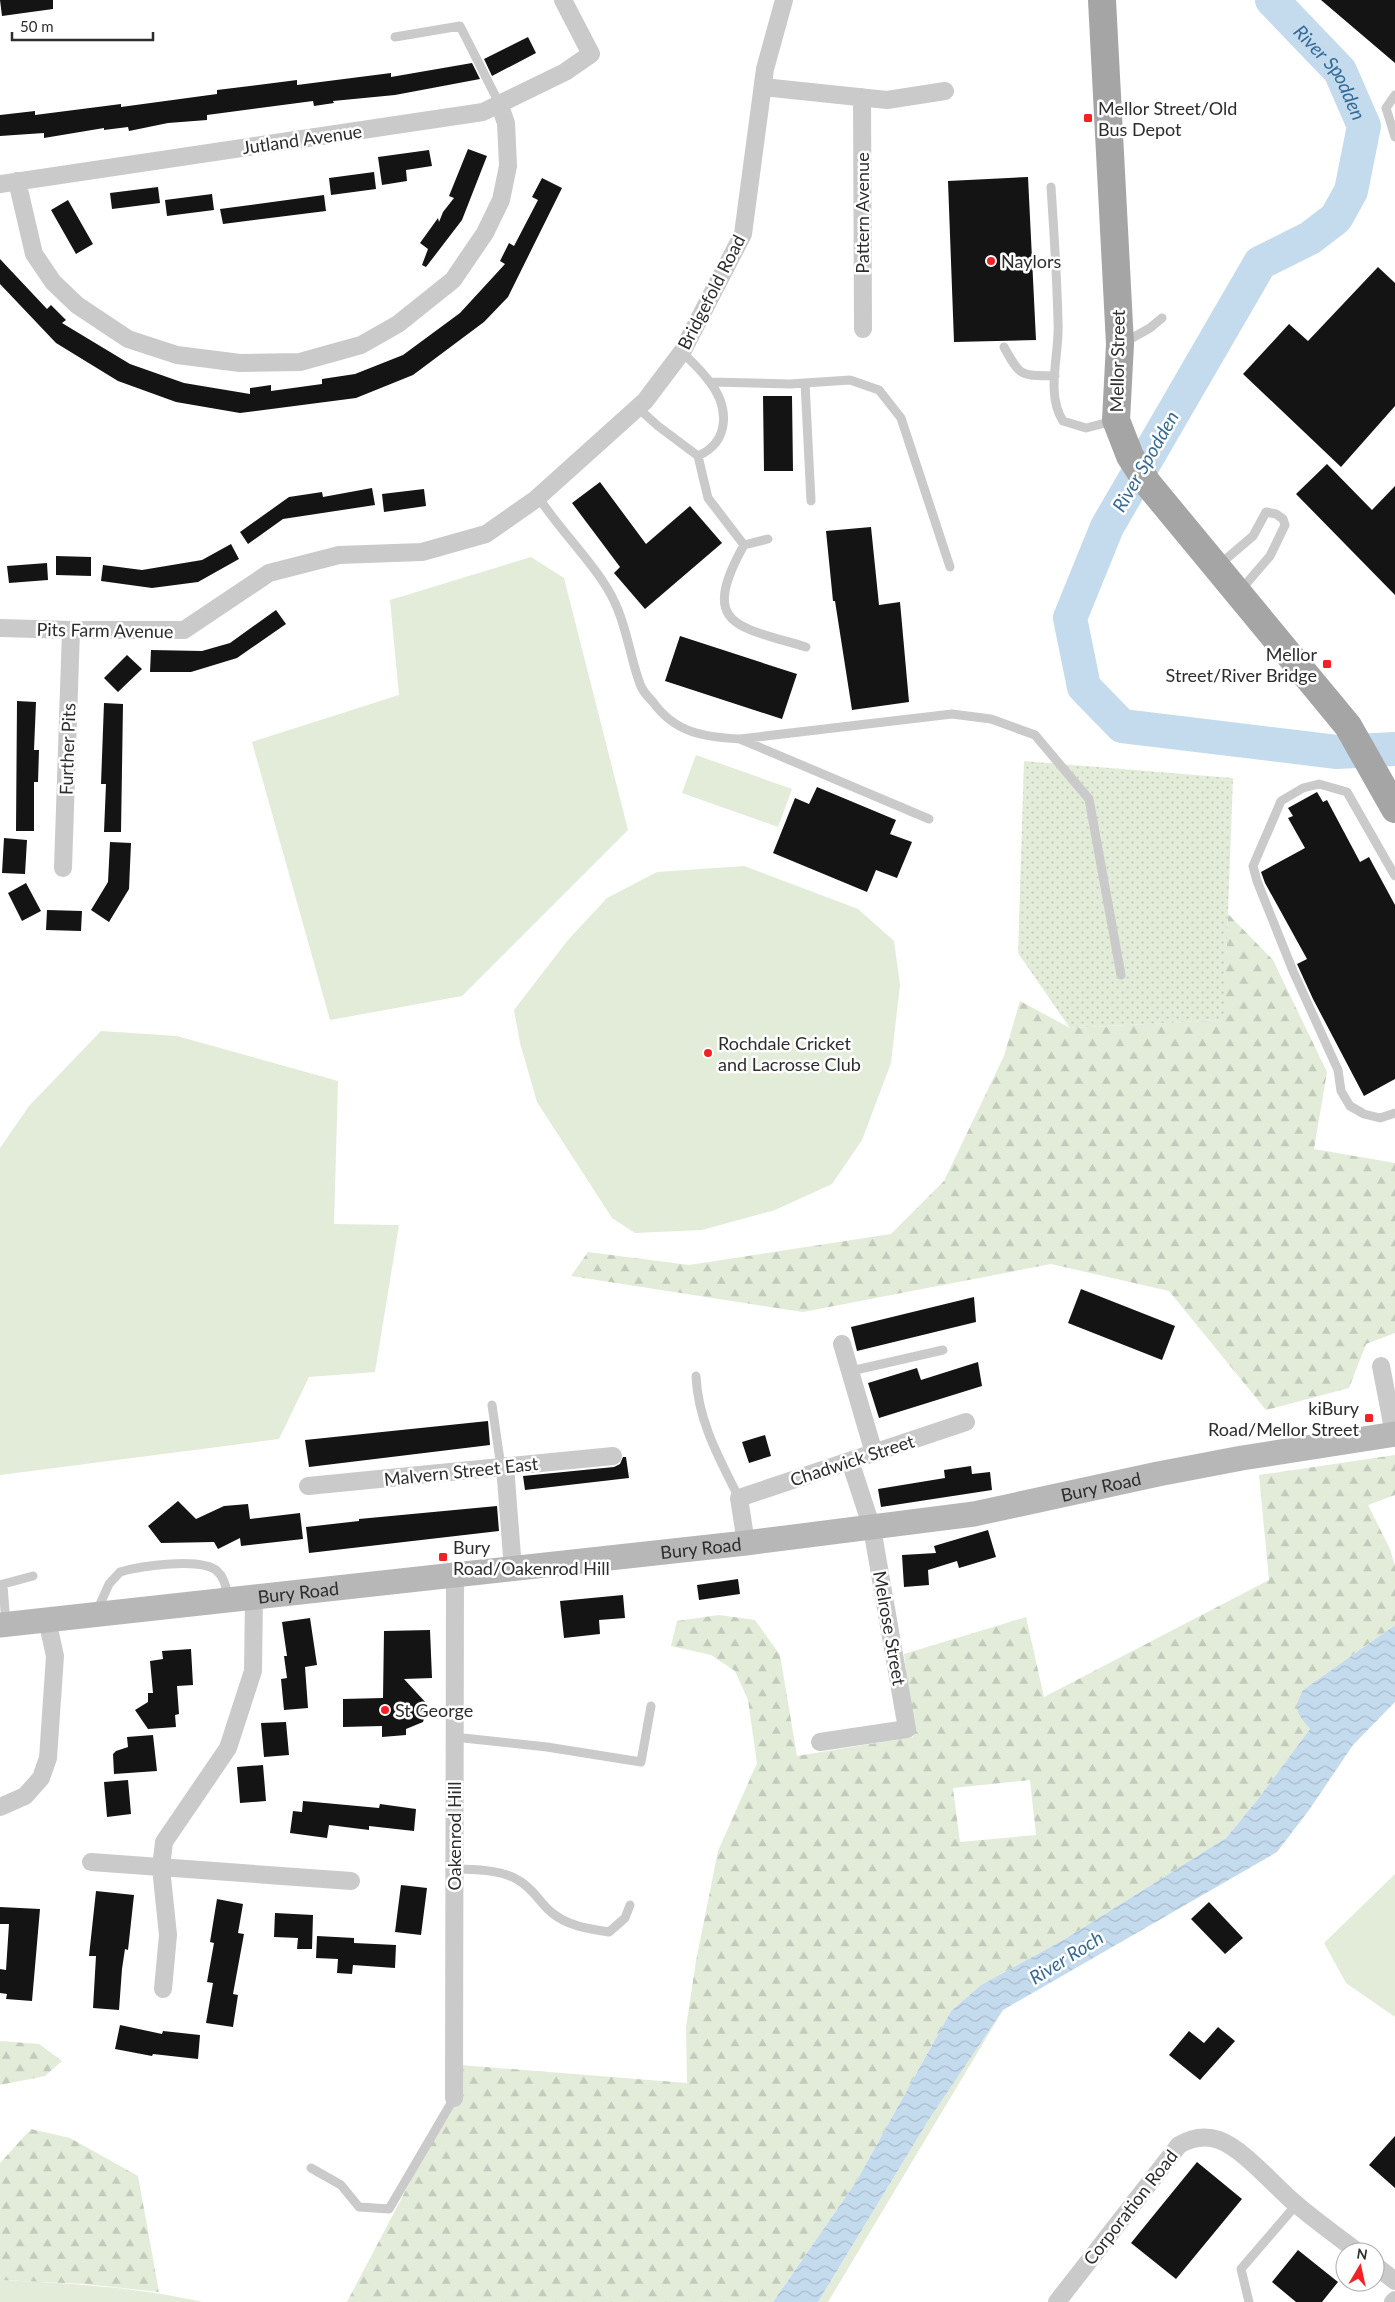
<svg xmlns="http://www.w3.org/2000/svg" width="1395" height="2302" viewBox="0 0 1395 2302" font-family="Lato,sans-serif">
<defs>
<pattern id="forest-firs" width="22" height="20" patternUnits="userSpaceOnUse" patternTransform="scale(1.25)"><rect width="22" height="20" fill="#e2ecd9"/><path d="M5 1l3.5 6h-7zM16 11l3.5 6h-7z" fill="#c2cbbb"/></pattern>
<pattern id="garden-dots" width="8" height="8" patternUnits="userSpaceOnUse" patternTransform="scale(1.25)"><rect width="8" height="8" fill="#e2ecd9"/><path d="M2 2h.1M6 6h.1" fill="none" stroke="#c2cbbb" stroke-width="1.8" stroke-linecap="round"/></pattern>
<pattern id="water-waves" width="16" height="10" patternUnits="userSpaceOnUse" patternTransform="scale(1.25)"><rect width="16" height="10" fill="#c4dbee"/><path d="M0 5q4-4 8 0t8 0" fill="none" stroke="#a9bccc"/></pattern>
</defs>
<rect width="100%" height="100%" fill="#fff"/>
<!-- green -->
<path fill="#e2ecd9" d="M531,557L564,578L628,830L462,996L330,1020L252,742L399,695L390,600Z
M696,755L792,789L778,827L682,793Z
M744,866L858,909L894,941L900,985L891,1063L862,1140L832,1184L775,1210L702,1230L635,1233L612,1218L537,1102L520,1043L514,1010L568,940L607,898L657,872Z
M101,1031L177,1036L338,1081L334,1224L399,1225L375,1372L309,1377L279,1439L0,1475V1148L29,1106Z
M1395,1874V2017L1346,1983L1324,1943Z
M1003,2010L828,2302H818L928,2121Z
M0,2280C69,2283 136,2287 203,2302H0Z"/>
<!-- forest -->
<path fill="url(#forest-firs)" fill-rule="evenodd" d="M1228,914L1273,960L1327,1072L1314,1149L1395,1163V1333L1366,1344L1349,1388L1266,1410L1169,1291L1051,1264L803,1312L571,1276L588,1252L689,1265L891,1234L944,1181L1004,1056L1020,1001L1070,1028L1223,1020Z
M1395,1455V1495L1368,1505L1390,1549L1395,1566V1625L1303,1690L1310,1729L1258,1799L1226,1838L1065,1939L981,1985L951,2011L856,2182L773,2302H347L448,2110V2064L687,2083L686,2027L696,1961L718,1851L757,1763L748,1700L735,1671L711,1655L671,1646L677,1621L719,1615L755,1620L780,1655L797,1756L913,1737L904,1654L1026,1617L1044,1697L1269,1580L1259,1475ZM1030,1780L1036,1835L960,1842L953,1788Z
M0,2041L39,2044L62,2061L45,2076L0,2085Z
M31,2129L70,2138L138,2176L159,2292L85,2284L0,2280V2163Z"/>
<!-- garden -->
<path fill="url(#garden-dots)" d="M1024,761L1233,778L1224,1020L1070,1028L1018,953Z"/>
<!-- water -->
<path fill="url(#water-waves)" d="M1395,1625V1702L1353,1745L1309,1810L1277,1852L1003,2010L928,2121L818,2302H773L856,2182L951,2011L981,1985L1065,1939L1226,1838L1258,1799L1310,1729C1297,1713 1293,1710 1303,1690Z"/>
<g fill="none" stroke-linecap="round" stroke-linejoin="round">
<!-- river -->
<path stroke="#c4dbee" stroke-width="34" id="s1" d="M1272,0L1340,71L1364,126L1351,191L1336,218L1310,238L1260,263L1107,527L1070,618L1084,687L1122,726L1337,752L1395,749"/>
</g>
<!-- building -->
<path fill="#141414" d="M0,0H53V9L2,16Z
M1321,0H1395V63Z
M528,37L536,53L492,76L484,59Z
M472,63L480,79L395,95L333,101L334,103L314,106L313,101L207,115V120L168,123L129,131L128,127L104,130V128L44,138V133L0,136V115L35,111V115L121,104V107L217,94V90L297,80V85L391,73V77Z
M468,149L487,156L462,220L426,267L422,265L428,249L420,243L438,218L439,222L443,212L454,198L449,196Z
M429,150L432,166L406,170L407,181L382,185L378,157Z
M374,172L376,189L331,195L329,178Z
M1028,177L1036,340L954,342L948,181Z
M542,178L562,188L508,297L484,322L413,375L356,398L240,413L176,402L118,381L56,343L0,284V259L47,309L51,305L66,320L62,323L130,364L184,383L250,394V388L271,385V391L322,384V379L355,374L403,355L460,313L505,264L500,261L509,243L514,246L538,200L532,197Z
M158,187L160,203L112,209L110,193Z
M212,194L214,210L167,216L165,200Z
M324,195L326,211L223,224L220,209Z
M68,200L93,244L76,254L51,210Z
M1378,267L1395,283V406L1341,467L1243,374L1289,324L1308,341Z
M763,396H792L793,471H764Z
M1327,464L1372,510L1395,486V595L1296,494Z
M600,482L646,544L690,506L722,543L645,609L614,573L620,567L572,503Z
M372,488L375,505L283,519L248,544L240,532L289,497L322,492L323,497Z
M424,489L426,506L384,512L382,494Z
M871,527L879,605L900,602L909,702L852,710L835,601H833L826,531Z
M231,544L239,559L198,582L152,588L101,581L103,565L142,570L202,560Z
M56,556L91,557V576L56,575Z
M47,563L48,580L9,583L7,566Z
M276,610L286,624L237,658L191,672H150L151,650L202,651L230,643Z
M680,636L797,674L782,719L665,681Z
M127,655L142,669L118,692L104,678Z
M17,701L36,702L34,750H39L38,782H34V831H16Z
M104,703L123,704L121,832H104L106,784H101Z
M817,787L896,820L890,834L912,842L897,878L876,870L867,892L773,853L795,798L809,804Z
M1317,792L1323,802L1327,800L1360,862L1369,857L1395,905V1079L1364,1096L1313,999L1297,964L1307,959L1265,883L1261,872L1305,848L1288,818L1293,816L1288,808Z
M4,838L27,840L25,874L2,873Z
M110,842L131,843L129,889L109,922L91,910L108,882Z
M26,883L41,911L22,921L8,893Z
M47,910L82,911L81,931L46,930Z
M1081,1289L1175,1326L1162,1360L1068,1323Z
M974,1297L976,1322L857,1351L851,1327Z
M978,1362L982,1386L879,1418L868,1383L917,1368L921,1380Z
M488,1421L490,1445L309,1467L305,1440Z
M765,1435L771,1456L749,1463L742,1442Z
M623,1457H626L629,1478L525,1490L523,1476L614,1467L620,1464Z
M971,1466L972,1474L990,1472L992,1490L881,1507L878,1489L945,1478L944,1470Z
M178,1501L196,1519L224,1506L248,1504L250,1519L300,1513L303,1539L241,1546L240,1538L218,1549L214,1542L161,1543L148,1526Z
M497,1506L499,1531L309,1553L306,1527L359,1521V1519Z
M988,1530L996,1557L959,1568L957,1561L928,1570L929,1585L904,1587L902,1555L936,1553L934,1546Z
M738,1579L740,1594L699,1600L697,1585Z
M623,1595L625,1618L599,1620L600,1634L564,1638L560,1601Z
M310,1618L317,1665L305,1667L308,1708L284,1710L281,1679L287,1678L284,1656H287L282,1622Z
M430,1630L432,1678L404,1679L428,1705L423,1722L406,1729V1735L382,1737V1726L343,1727V1699L383,1698L384,1631Z
M191,1649L193,1685L177,1686L179,1714L175,1715L176,1727L148,1729L135,1710L148,1702V1693H153L150,1661L163,1659L162,1651Z
M286,1722L289,1755L264,1757L261,1723Z
M153,1735L157,1771L114,1774L113,1754L116,1751L128,1747L127,1737Z
M263,1765L266,1801L240,1803L237,1767Z
M128,1780L131,1814L107,1817L104,1782Z
M303,1801L379,1808L380,1804L416,1809L414,1831L369,1826V1830L329,1825L327,1838L290,1833L293,1811L302,1812Z
M401,1885L427,1888L421,1935L395,1932Z
M96,1891L134,1895L128,1950L125,1949L122,1969L119,2010L93,2008L96,1956H89Z
M217,1899L243,1904L238,1933L244,1934L233,1994L238,1995L233,2027L206,2023L213,1983L207,1982L214,1943L210,1942Z
M1209,1902L1243,1938L1225,1954L1191,1919Z
M0,1907L40,1909L32,2001L6,1999L7,1994L0,1993V1969L6,1970L9,1924H0Z
M275,1913L313,1915L312,1949H297L298,1938L274,1937Z
M317,1936L354,1938V1943L396,1945L395,1968L353,1965L352,1974L337,1973L338,1959L316,1958Z
M120,2025L162,2034L163,2031L200,2035L198,2059L153,2054L152,2056L115,2049Z
M1218,2027L1235,2041L1200,2080L1169,2055L1189,2031L1204,2043Z
M1395,2136V2188L1369,2165Z
M1197,2162L1242,2199L1176,2279L1131,2243Z
M1298,2250L1338,2282L1322,2302H1296L1272,2282Z"/>
<g fill="none" stroke-linecap="round" stroke-linejoin="round">
<!-- service -->
<path stroke="#cacaca" stroke-width="9" d="M395,37L460,26L500,105
M1395,95L1386,108L1395,137
M1051,187C1054,232 1057,277 1058,322C1060,354 1045,393 1063,421L1086,428L1113,421
M1125,342L1150,328L1162,318
M1004,347C1021,378 1020,375 1055,376
M710,382L790,384L850,380L879,390L901,418L950,567
M805,383L811,501
M638,408L658,426L698,456C731,441 729,406 709,381C701,370 691,361 682,352
M698,456L708,498L744,545L768,539
M539,498C560,531 600,569 615,603C627,628 630,657 640,684C642,690 648,697 653,702C675,733 704,737 740,739L929,819
M744,545C699,626 736,626 806,647
M1219,565L1253,536L1266,512L1276,514L1283,519L1285,525L1270,556L1240,591
M740,739L952,714L991,719L1035,735L1089,799L1121,975
M1395,876L1347,792L1319,784L1303,788L1281,801L1253,866L1257,881L1293,971L1338,1070L1341,1091L1350,1106L1364,1114L1380,1118L1395,1113
M851,1371L943,1350
M696,1376C698,1421 719,1458 739,1498
M492,1405L501,1467
M0,1585L33,1576
M3,1585L6,1624
M97,1611L109,1584L120,1572C140,1566 201,1557 217,1571C225,1578 226,1589 229,1599
M454,1737L547,1747L641,1762L651,1706
M454,1869C474,1870 500,1869 518,1880C534,1889 539,1902 551,1912C567,1926 589,1929 609,1932L625,1918L630,1905
M311,2168L341,2185L359,2207L389,2209L454,2098
M1249,2302L1241,2269L1296,2205"/>
<!-- minor -->
<path stroke="#cacaca" stroke-width="18" d="M763,87L887,100L945,91
M862,97L863,329
M17,181L34,254L53,282L77,305L128,339L177,355L240,363L300,362L361,345L398,324L453,280L485,233L501,200L508,166L506,123L500,106
M0,184L483,112L565,72L591,54L563,0
M0,628L71,630H184L269,573L339,555L422,552L486,534L536,499L645,401L682,352L743,234L765,69L784,0
M63,868L71,630
M842,1344L874,1453
M1381,1366L1394,1434
M505,1466L513,1569
M308,1486L613,1456
M746,1543L739,1498L966,1422
M820,1742L907,1729L872,1528L850,1461
M0,1807L25,1796L41,1778L48,1758L55,1656L47,1620
M91,1862L351,1881
M163,1989L168,1935L161,1868L164,1842L228,1748L253,1671L254,1597
M454,2098L455,1575
M1375,2265L1395,2281
M1057,2302L1179,2145C1191,2138 1205,2135 1219,2140C1244,2149 1275,2187 1296,2204C1316,2221 1337,2236 1358,2252
M1393,2302L1395,2300"/>
<!-- secondary -->
<path stroke="#b7b7b7" stroke-width="25" id="s2" d="M0,1625L746,1543L974,1514L1158,1474L1242,1458L1395,1434"/>
<!-- primary -->
<path stroke="#a5a5a5" stroke-width="28" d="M1102,0L1120,344L1116,420L1130,456L1148,484L1348,726L1395,809"/>
</g>
<!-- markers -->
<g fill="#f32123" stroke="#fff" stroke-width="2">
<rect x="1083" y="113" width="10" height="10" rx="2.5"/>
<circle cx="991" cy="261" r="5"/>
<rect x="1322" y="659" width="10" height="10" rx="2.5"/>
<circle cx="708" cy="1053" r="5"/>
<rect x="1364" y="1413" width="10" height="10" rx="2.5"/>
<rect x="438" y="1552" width="10" height="10" rx="2.5"/>
<circle cx="385" cy="1710" r="5"/>
</g>
<g text-anchor="middle" dominant-baseline="central" stroke-width="5" stroke-linejoin="round" paint-order="stroke">
<!-- poi labels -->
<g font-size="18" fill="#2d2d2d" stroke="#fff" text-anchor="start">
<text x="1098" y="108">Mellor Street/Old<tspan x="1098" dy="21">Bus Depot</tspan></text>
<text x="1001" y="261">Naylors</text>
<text x="1317" y="654" text-anchor="end">Mellor<tspan x="1317" dy="21">Street/River Bridge</tspan></text>
<text x="718" y="1043">Rochdale Cricket<tspan x="718" dy="21">and Lacrosse Club</tspan></text>
<text x="1359" y="1408" text-anchor="end">kiBury<tspan x="1359" dy="21">Road/Mellor Street</tspan></text>
<text x="453" y="1547">Bury<tspan x="453" dy="21">Road/Oakenrod Hill</tspan></text>
<text x="395" y="1710">St George</text>
</g>
<!-- street labels -->
<g font-size="18" fill="#2d2d2d" stroke="#fff">
<text transform="translate(302 139) rotate(-8)">Jutland Avenue</text>
<text transform="translate(862 213) rotate(-90)">Pattern Avenue</text>
<text transform="translate(711 292) rotate(-63)">Bridgefold Road</text>
<text transform="translate(1117 361) rotate(-89)">Mellor Street</text>
<text transform="translate(105 630) rotate(1)">Pits Farm Avenue</text>
<text transform="translate(67 749) rotate(-88)">Further Pits</text>
<text transform="translate(852 1460) rotate(-18)">Chadwick Street</text>
<text transform="translate(461 1471) rotate(-6)">Malvern Street East</text>
<text stroke="none"><textPath href="#s2" startOffset="1110">Bury Road</textPath></text>
<text stroke="none"><textPath href="#s2" startOffset="705">Bury Road</textPath></text>
<text stroke="none"><textPath href="#s2" startOffset="300">Bury Road</textPath></text>
<text transform="translate(890 1628) rotate(80)">Melrose Street</text>
<text transform="translate(454 1836) rotate(-90)">Oakenrod Hill</text>
<text transform="translate(1130 2207) rotate(-52)">Corporation Road</text>
</g>
<!-- water labels -->
<g font-size="19" font-style="italic" fill="#356a96" stroke="#fff">
<text stroke="none"><textPath href="#s1" startOffset="94">River Spodden</textPath></text>
<text transform="translate(1145 461) rotate(-60)">River Spodden</text>
<text transform="translate(1066 1957) rotate(-32)">River Roch</text>
</g>
</g>
<!-- north arrow -->
<g transform="translate(1360 2267) rotate(9)"><circle r="24" fill="#ffffff" stroke="#ababab"/>
<path d="M0-4L9 19L0 12L-9 19Z" fill="#f32123"/>
<text y="-8" font-size="14" font-weight="bold" text-anchor="middle" fill="#2d2d2d">N</text>
</g>
<!-- scale -->
<path d="M12 32v8h141v-8" fill="none" stroke="#2d2d2d" stroke-width="2.5"/>
<text x="20" y="32" font-size="15" fill="#2d2d2d" stroke="#ffffff" stroke-width="4" paint-order="stroke">50 m</text>
</svg>
